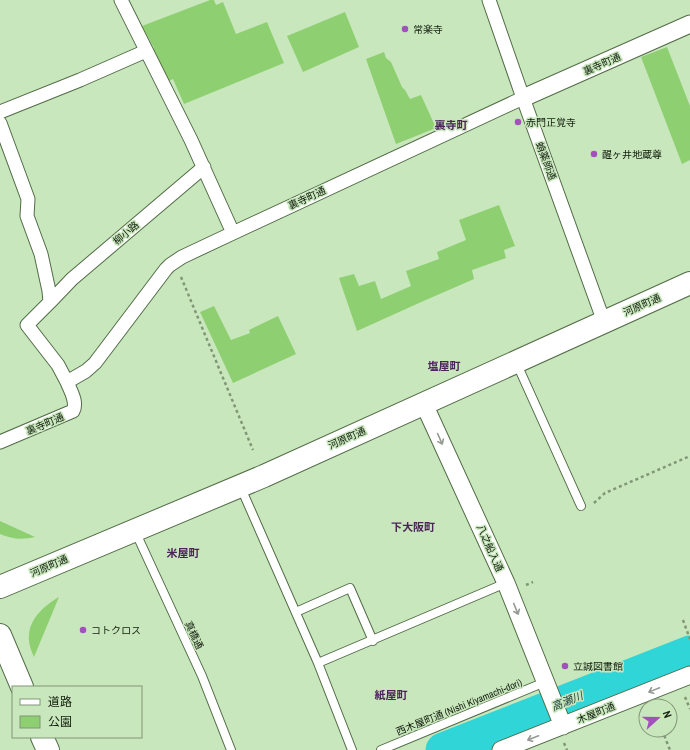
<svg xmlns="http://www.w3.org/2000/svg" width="690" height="750" viewBox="0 0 690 750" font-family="'Archivo Narrow','Noto Sans JP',sans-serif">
<rect width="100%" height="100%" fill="#c9e7bd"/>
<!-- green -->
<path fill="#8ed071" d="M210,0H214L216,5L223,2L236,34L267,22L284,63L184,104L173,79L167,82L152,53L154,48L142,26Z
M345,12L359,47L303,72L287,36Z
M667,47L690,106V160L682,164L641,57Z
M384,52L386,58L391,62L402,87L405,90L410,99L421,95L436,128L396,144L366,59Z
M499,205L515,246L504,250L506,258L472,270L474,279L419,303L357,331L339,278L354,274L359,286L375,281L381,299L411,286L406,271L439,259L437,252L466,240L459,220Z
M214,306L231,340L250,333L249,330L278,316L296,354L233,383L200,312Z
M0,521L35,537C23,540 11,539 0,534Z
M59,597L34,657C31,650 28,643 29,635C30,618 45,605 59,597Z"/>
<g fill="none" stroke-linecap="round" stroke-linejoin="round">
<!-- river -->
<path stroke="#30d5d8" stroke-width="35" d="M443,750L690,653"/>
<!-- service casing -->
<g stroke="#526c47" stroke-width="10">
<path id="service" d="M516,362L581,506
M241,488L318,663L352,750
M135,531L202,676L231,750
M296,612L350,588L373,641
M318,663L506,583
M381,750L545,682"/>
</g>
<!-- pedestrian casing -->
<g stroke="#526c47" stroke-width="15">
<path id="pedestrian" d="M121,0L191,140L233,233
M489,0L523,98L604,322
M0,112L80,80L146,51
M0,123L28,199L27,216L41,254L49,291L50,302L27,325L58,365L67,382
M50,302L72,279L204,167
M0,442L73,411C78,402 70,390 67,382L86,371L95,363L166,269L170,265L182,257L233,233L523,98"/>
</g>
<!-- minor casing -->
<g stroke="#526c47" stroke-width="19">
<path id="minor" d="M523,98L690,24
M424,404L506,583L563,726
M501,750L690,675"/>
</g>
<!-- primary casing -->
<g stroke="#526c47" stroke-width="24">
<path id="primary" d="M0,587L264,476L690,283
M0,635L22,687
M42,737L48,750"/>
</g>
<!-- path -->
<path stroke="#809777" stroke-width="2.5" stroke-dasharray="3 3" stroke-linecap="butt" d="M181,277L253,450
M594,503L605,493L690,456
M526,585L533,582
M683,620L690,639
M685,697L690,709
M662,730L670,750
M564,743L567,750"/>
<!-- service -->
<use href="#service" stroke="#fff" stroke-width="8"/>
<!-- pedestrian -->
<use href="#pedestrian" stroke="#fff" stroke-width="13"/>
<!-- minor -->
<use href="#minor" stroke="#fff" stroke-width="17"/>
<!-- primary -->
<use href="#primary" stroke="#fff" stroke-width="22"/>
</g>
<!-- one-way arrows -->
<defs><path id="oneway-shaft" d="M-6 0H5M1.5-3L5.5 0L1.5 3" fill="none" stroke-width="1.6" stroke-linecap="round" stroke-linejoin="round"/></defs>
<g stroke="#949993">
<use href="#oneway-shaft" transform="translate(440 439) rotate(66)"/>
<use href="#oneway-shaft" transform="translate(516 609) rotate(68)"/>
<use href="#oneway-shaft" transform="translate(654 690) rotate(158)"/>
<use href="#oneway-shaft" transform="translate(533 738) rotate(159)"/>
</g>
<!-- markers -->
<g fill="#a350bf" stroke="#c9e7bd" stroke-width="1.5">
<circle cx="405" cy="29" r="4"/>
<circle cx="518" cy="122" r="4"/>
<circle cx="594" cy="154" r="4"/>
<circle cx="83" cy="630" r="4"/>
<circle cx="565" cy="666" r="4"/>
</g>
<g text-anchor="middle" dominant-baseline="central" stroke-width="3" stroke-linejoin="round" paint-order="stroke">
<!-- poi labels -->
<g font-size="10" fill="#121d0e" stroke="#c9e7bd" text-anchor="start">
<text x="413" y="29">常楽寺</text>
<text x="526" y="122">赤門正覚寺</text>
<text x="602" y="154">醒ヶ井地蔵尊</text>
<text x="91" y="630">コトクロス</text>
<text x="573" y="666">立誠図書館</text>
</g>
<!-- street labels -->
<g font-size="10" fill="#121d0e" stroke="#c9e7bd">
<text transform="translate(602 64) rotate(-24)">裏寺町通</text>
<text transform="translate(546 161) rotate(70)">蛸薬師通</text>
<text transform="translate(307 198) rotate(-25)">裏寺町通</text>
<text transform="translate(126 233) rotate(-40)">柳小路</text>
<text transform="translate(642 305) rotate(-24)">河原町通</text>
<text transform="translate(45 424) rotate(-23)">裏寺町通</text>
<text transform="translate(347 438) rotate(-24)">河原町通</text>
<text transform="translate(490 548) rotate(66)">八之船入通</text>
<text transform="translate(49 566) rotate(-23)">河原町通</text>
<text transform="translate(194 635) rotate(65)">真橋通</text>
<text transform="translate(459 707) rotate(-22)">西木屋町通 (Nishi Kiyamachi-dori)</text>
<text transform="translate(596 713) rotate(-22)">木屋町通</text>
</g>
<!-- neighbourhood labels -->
<g font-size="11" font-weight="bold" fill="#4b2359" stroke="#c9e7bd">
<text x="451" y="125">裏寺町</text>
<text x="444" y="366">塩屋町</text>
<text x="413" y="527">下大阪町</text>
<text x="183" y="553">米屋町</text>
<text x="391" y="695">紙屋町</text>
</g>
<!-- water labels -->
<g font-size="11" font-style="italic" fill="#264646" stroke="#c9e7bd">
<text transform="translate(567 701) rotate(-22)">高瀬川</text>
</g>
</g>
<!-- legend -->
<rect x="12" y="686" width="130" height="52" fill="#c9e7bd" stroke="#809677"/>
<rect x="20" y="699" width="20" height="6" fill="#ffffff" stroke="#809677"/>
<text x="48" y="706" font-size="12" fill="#121d0e">道路</text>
<rect x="20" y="716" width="20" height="12" fill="#8ed071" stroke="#809677"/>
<text x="48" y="726" font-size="12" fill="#121d0e">公園</text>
<!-- north arrow -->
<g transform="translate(658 718) rotate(69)"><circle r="19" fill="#c9e7bd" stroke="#809677"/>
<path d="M0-3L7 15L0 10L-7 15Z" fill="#a350bf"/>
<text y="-6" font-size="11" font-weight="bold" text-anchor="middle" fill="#121d0e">N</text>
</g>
</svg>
